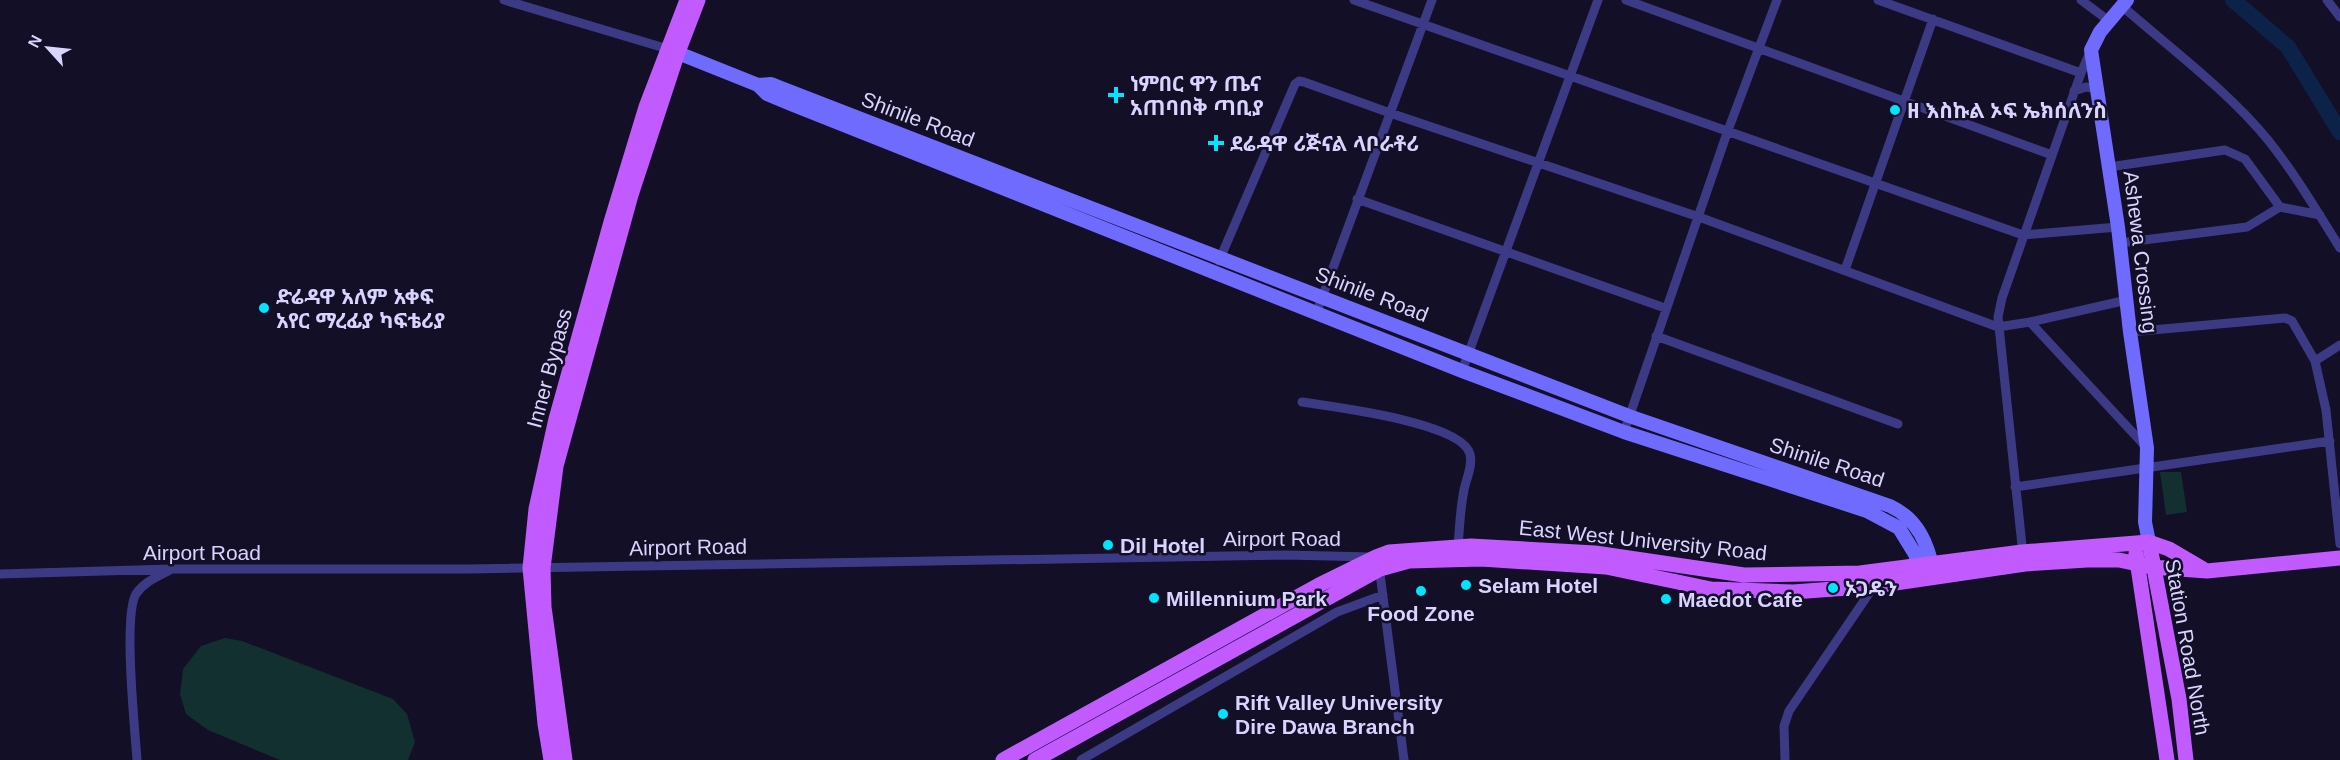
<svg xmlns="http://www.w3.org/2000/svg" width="2340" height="760" viewBox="0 0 2340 760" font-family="Arial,'Noto Sans Ethiopic',sans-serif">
<rect width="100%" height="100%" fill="#130f26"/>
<!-- green -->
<path fill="#12302f" d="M2160,472H2181L2187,512L2166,515Z
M225,638L242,641L393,699L407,714L415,742L408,760H280L208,730L186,714L180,694L183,669L201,646Z"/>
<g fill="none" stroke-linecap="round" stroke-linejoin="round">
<!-- river -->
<path stroke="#0c2248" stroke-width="16" d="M2233,0L2288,47L2340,132"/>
<!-- street -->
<path stroke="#3d3a85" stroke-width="9" d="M504,0L668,49
M1354,0L2023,235L2118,227
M1626,0L2052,155
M1878,0L2081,73
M2081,0L2109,21
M2327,0L2340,17
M2122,6C2170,48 2228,91 2268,140C2295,174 2317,211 2340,248
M2074,91L2086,87L2097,89
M2109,167L2225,150L2245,159L2280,207L2320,215
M1357,199L1665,308
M2120,243L2247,227L2280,207
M1219,261L1295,84L1299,81L1304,82L1390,113L1699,217L1998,327L2030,322L2147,448
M1845,270L1933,19
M1316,314L1432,0
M2030,322L2127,300
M2130,332L2285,318L2292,321L2315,361L2326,410L2340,544
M1656,336L1898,424
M2315,361L2340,345
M1462,371L1598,0
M1302,402C1333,407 1462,422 1470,454C1473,466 1466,479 1464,490C1460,510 1459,531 1458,550
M1624,432L1727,133L1777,0
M2015,487L2330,441
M2023,555L1998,317L2002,298L2081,73L2090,52
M1379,566L1404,760
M0,574L172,569H470L1286,555L1372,557
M137,760C135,730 123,615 136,594C144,582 157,577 170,570
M1081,760L1337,612L1383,595
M1785,760L1784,726L1789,711L1874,586"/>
<!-- secondary -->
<path stroke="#6f6bff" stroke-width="14" d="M2127,0L2100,32L2091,50L2118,227L2130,332L2147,448L2145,522L2149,542
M668,49L758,85L771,84L781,88L1629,416L1890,506C1918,519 1928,544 1934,573
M758,85L767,94L791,104L1462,371L1624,432L1867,511L1899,528L1915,554L1921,574"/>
<!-- primary -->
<path stroke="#c25bff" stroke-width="15" d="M2149,542L2179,699L2186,760
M2136,554L2167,760
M551,760L545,724L530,568L536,509L556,419L611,222L646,107L687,0
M565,760L544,607L543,568L556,466L631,195L678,52L698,0
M1003,760L1319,585L1376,557L1389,552L1471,546L1595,553L1744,575L1860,573L2022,552L2149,542L2169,549L2203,569
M1035,760L1380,569L1409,561L1481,559L1606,567L1711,589L1793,592L1875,586L2025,564L2087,560H2119L2152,567L2207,571L2340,558"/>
</g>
<!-- markers -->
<g fill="#00e5ff" stroke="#130f26" stroke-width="2">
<path d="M1113 86h6v6h6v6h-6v6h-6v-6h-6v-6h6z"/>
<circle cx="1895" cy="110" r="6"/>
<path d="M1213 134h6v6h6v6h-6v6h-6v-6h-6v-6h6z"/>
<circle cx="264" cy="308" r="6"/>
<circle cx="1108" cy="545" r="6"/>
<circle cx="1466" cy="585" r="6"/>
<circle cx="1833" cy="588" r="6"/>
<circle cx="1421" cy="591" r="6"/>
<circle cx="1154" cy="598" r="6"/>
<circle cx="1666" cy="599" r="6"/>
<circle cx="1223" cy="714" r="6"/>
</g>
<g text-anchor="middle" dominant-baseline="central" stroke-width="5" stroke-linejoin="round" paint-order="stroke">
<!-- poi labels -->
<g font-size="21" font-weight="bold" fill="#d9d4ff" stroke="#130f26" text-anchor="start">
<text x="1130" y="83">ነምበር ዋን ጤና<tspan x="1130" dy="24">አጠባበቅ ጣቢያ</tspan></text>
<text x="1907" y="110">ዘ እስኩል ኦፍ ኤክሰለንስ</text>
<text x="1230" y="143">ደሬዳዋ ሪጅናል ላቦራቶሪ</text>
<text x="276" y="296">ድሬዳዋ አለም አቀፍ<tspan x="276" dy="24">አየር ማረፊያ ካፍቴሪያ</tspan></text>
<text x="1120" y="545">Dil Hotel</text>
<text x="1478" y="585">Selam Hotel</text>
<text x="1845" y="588">ኦጋዴን</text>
<text x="1166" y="598">Millennium Park</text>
<text x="1678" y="599">Maedot Cafe</text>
<text x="1421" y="613" text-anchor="middle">Food Zone</text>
<text x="1235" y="702">Rift Valley University<tspan x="1235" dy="24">Dire Dawa Branch</tspan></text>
</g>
<!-- street labels -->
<g font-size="21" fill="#d9d4ff" stroke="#130f26">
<text transform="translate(918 119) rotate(21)">Shinile Road</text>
<text transform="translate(2141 252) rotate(83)">Ashewa Crossing</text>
<text transform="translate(1372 294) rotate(21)">Shinile Road</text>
<text transform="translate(549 368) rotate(-75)">Inner Bypass</text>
<text transform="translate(1827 462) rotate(18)">Shinile Road</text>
<text x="1282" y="538">Airport Road</text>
<text transform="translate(1643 540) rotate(6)">East West University Road</text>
<text transform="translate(688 547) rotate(-1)">Airport Road</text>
<text x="202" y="552">Airport Road</text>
<text transform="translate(2188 647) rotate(80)">Station Road North</text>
</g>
</g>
<!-- north arrow -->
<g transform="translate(48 48) rotate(297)" stroke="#130f26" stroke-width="4.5" paint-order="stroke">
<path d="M0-4.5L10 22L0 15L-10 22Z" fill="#d9d4ff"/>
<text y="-9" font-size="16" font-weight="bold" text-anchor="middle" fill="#d9d4ff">N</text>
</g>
</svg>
